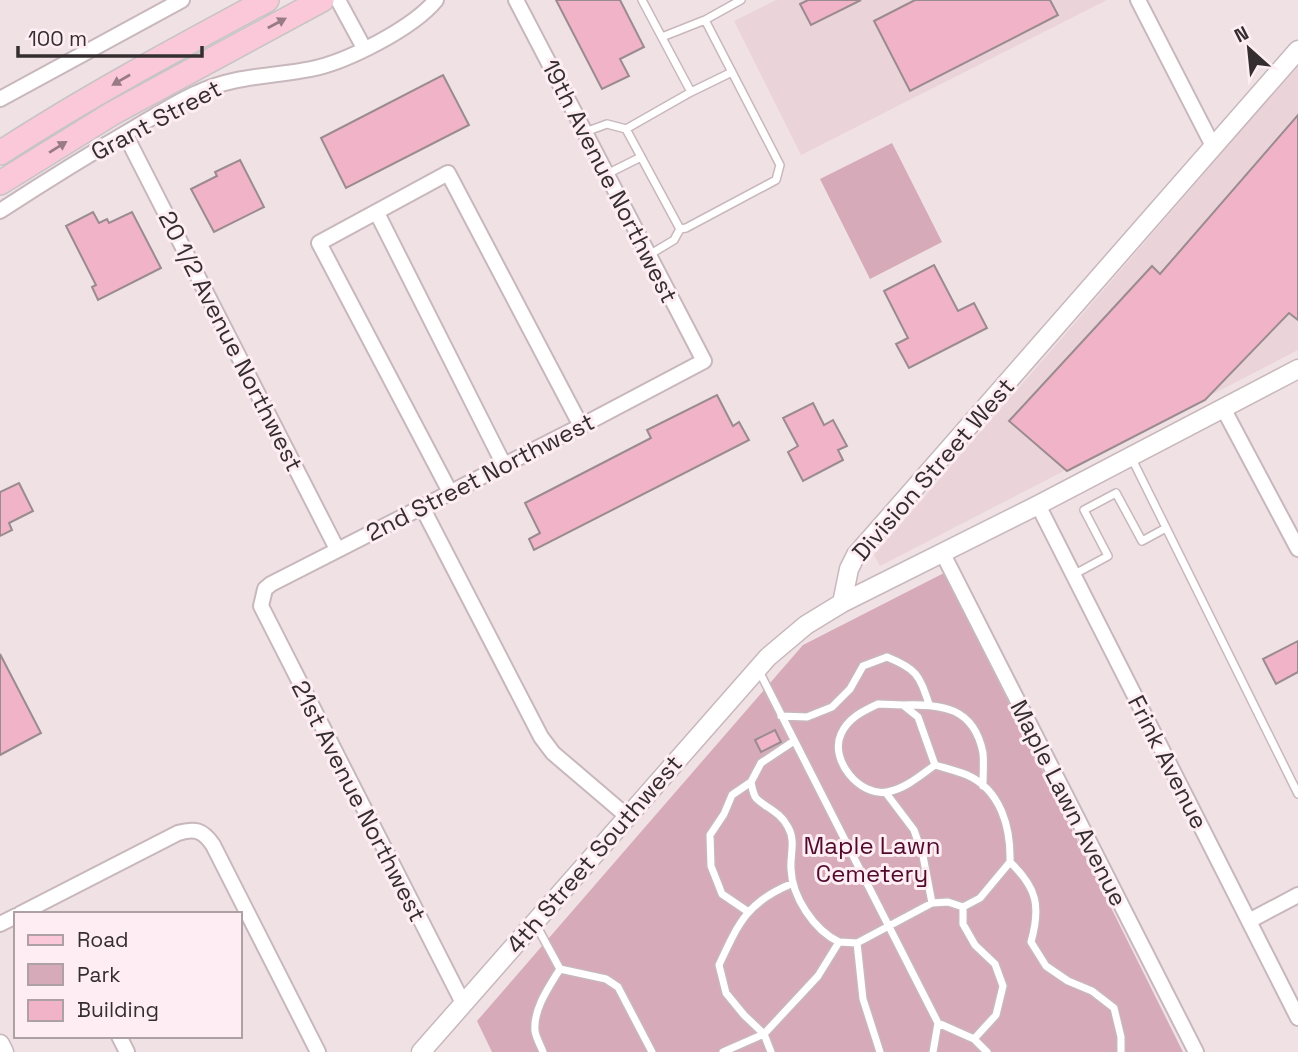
<svg xmlns="http://www.w3.org/2000/svg" width="1298" height="1052" viewBox="0 0 1298 1052" font-family="'Space Grotesk',sans-serif">
<rect width="100%" height="100%" fill="#f0e1e5"/>
<!-- built -->
<path fill="#ebd3da" d="M776,0H1107L801,155L734,21Z
M1298,65V350L880,566L874,555Z"/>
<!-- green -->
<path fill="#d6aab8" d="M892,143L942,242L870,279L820,179Z
M944,573L1183,1052H492L477,1021L803,645Z"/>
<!-- building -->
<path fill="#f1b3c8" stroke="#998b8f" stroke-width="2" d="M556,0H620L644,47L620,59L629,76L602,89Z
M808,0H861L811,25L800,4Z
M915,0H1050L1058,15L910,91L874,21Z
M443,75L469,125L346,188L321,138Z
M1298,115V320L1289,313L1205,400L1067,471L1009,421L1152,266L1160,274Z
M240,160L264,207L214,232L191,189L217,176L215,172Z
M93,212L99,223L107,219L109,223L132,212L161,268L98,300L92,287L96,285L66,226Z
M934,265L958,311L974,303L987,328L909,368L896,344L908,338L884,291Z
M717,395L733,426L739,422L749,440L534,550L529,539L540,533L525,503L651,438L647,430Z
M813,403L824,425L833,420L847,446L838,450L843,460L803,481L788,452L798,446L783,418Z
M19,483L33,511L9,523L12,530L0,536V492Z
M1298,641V672L1276,684L1263,659Z
M0,654L41,733L0,755Z
M775,730L781,742L761,752L755,740Z"/>
<g fill="none" stroke-linecap="round" stroke-linejoin="round">
<!-- service casing -->
<g stroke="#c8b8bd" stroke-width="10">
<path id="service" d="M642,0L691,92L626,129L680,229L686,228L776,180L780,165L705,20L741,0
M662,37L705,20
M691,92L732,72
M585,132L607,124L626,129
M607,174L641,157
M649,255L674,240L680,229
M1131,457L1298,794
M1073,575L1108,556L1084,510L1116,493L1142,541L1166,528
M758,669L938,1023L933,1052
M878,704L903,705L918,717L935,765C921,775 905,789 887,792C860,797 829,760 841,734C848,718 863,711 878,704Z
M903,705C942,704 974,707 983,753C984,763 983,775 983,786
M781,716L807,717L832,707L850,689L863,666L887,657C917,669 919,675 929,704
M935,765C945,768 957,771 967,775C1001,790 1011,828 1010,862C1037,888 1041,906 1031,942L1046,966L1068,981L1092,991L1114,1008L1121,1037V1052
M886,793L914,830L923,856L932,903
M963,907L980,898L1010,862
M747,911L722,894L711,866L710,835L724,814L732,795L751,782
M535,923L560,969
M839,942L857,943L863,999L880,1052
M857,943L932,903L948,902L963,907V924L975,945L995,964L1003,986L996,1015L974,1039
M560,969L606,979L618,987L652,1052
M938,1023L974,1039L987,1052
M543,1052C541,1046 536,1038 535,1031C533,1009 549,987 560,969
M723,1052L764,1034L818,976L839,942C814,930 792,897 791,869C790,854 796,841 788,827C780,811 764,807 756,798C753,794 752,787 751,782L761,763L794,741
M771,1052L764,1034L744,1015L726,993L719,965C738,924 747,902 791,884"/>
</g>
<!-- minor casing -->
<g stroke="#c8b8bd" stroke-width="18">
<path id="minor" d="M338,0L364,48
M1138,0L1213,146
M0,99L182,0
M125,134L337,549
M0,211C46,181 93,152 141,124C159,114 178,101 197,93C236,75 270,77 311,69C347,62 413,28 436,0
M377,213L504,465
M1223,408L1298,549
M450,492L319,243L448,173L581,426
M1038,505L1298,1018
M422,507L541,737L553,753L628,817
M943,554L1196,1052
M20,914L178,833C195,828 203,830 213,845L318,1052
M1249,921L1298,895
M0,924L16,916
M463,1003L261,606L265,589L271,584L581,426L704,361L516,0
M119,1036L127,1052"/>
</g>
<!-- tertiary casing -->
<g stroke="#c8b8bd" stroke-width="21">
<path id="tertiary" d="M1298,50L856,555L849,569L842,603L1038,505L1298,369
M0,1044L4,1052
M421,1052L768,657L806,625L842,603"/>
</g>
<!-- primary casing -->
<g stroke="#c6c4c5" stroke-width="26">
<path id="primary" d="M0,153C86,97 176,49 267,0
M0,183L113,113L322,0"/>
</g>
<!-- service -->
<use href="#service" stroke="#fff" stroke-width="7"/>
<!-- minor -->
<use href="#minor" stroke="#fff" stroke-width="14"/>
<!-- tertiary -->
<use href="#tertiary" stroke="#fff" stroke-width="18"/>
<!-- primary -->
<use href="#primary" stroke="#fbc8da" stroke-width="23"/>
</g>
<!-- one-way arrows -->
<defs><path id="oneway-solid" d="M-6-.8H1V-3.2L6.5 0L1 3.2V.8H-6Z" transform="scale(1.75)"/></defs>
<g fill="#987b85">
<use href="#oneway-solid" transform="translate(277 23) rotate(-28)"/>
<use href="#oneway-solid" transform="translate(121 80) rotate(150)"/>
<use href="#oneway-solid" transform="translate(58 147) rotate(-32)"/>
</g>
<g text-anchor="middle" dominant-baseline="central" stroke-width="6" stroke-linejoin="round" paint-order="stroke">
<!-- street labels -->
<g font-size="24" fill="#342e30" stroke="#feeef3">
<text transform="translate(156 120) rotate(-28)">Grant Street</text>
<text transform="translate(610 181) rotate(63)">19th Avenue Northwest</text>
<text transform="translate(231 341) rotate(63)">20 1/2 Avenue Northwest</text>
<text transform="translate(933 469) rotate(-49)">Division Street West</text>
<text transform="translate(480 477) rotate(-27)">2nd Street Northwest</text>
<text transform="translate(1168 762) rotate(63)">Frink Avenue</text>
<text transform="translate(359 801) rotate(63)">21st Avenue Northwest</text>
<text transform="translate(1069 803) rotate(63)">Maple Lawn Avenue</text>
<text transform="translate(594 854) rotate(-49)">4th Street Southwest</text>
</g>
<!-- park labels -->
<g font-size="24" fill="#51092c" stroke="#feeef3">
<text x="872" y="845">Maple Lawn<tspan x="872" dy="28">Cemetery</tspan></text>
</g>
</g>
<!-- legend -->
<rect x="14" y="912" width="228" height="126" fill="#feeef3" stroke="#ada1a5" stroke-width="2"/>
<rect x="28" y="935" width="35" height="10" fill="#fbc8da" stroke="#ada1a5" stroke-width="2"/>
<text x="77" y="947" font-size="21" fill="#342e30">Road</text>
<rect x="28" y="964" width="35" height="21" fill="#d6aab8" stroke="#ada1a5" stroke-width="2"/>
<text x="77" y="982" font-size="21" fill="#342e30">Park</text>
<rect x="28" y="1000" width="35" height="21" fill="#f1b3c8" stroke="#ada1a5" stroke-width="2"/>
<text x="77" y="1017" font-size="21" fill="#342e30">Building</text>
<!-- north arrow -->
<g transform="translate(1249 49) rotate(333)" stroke="#feeef3" stroke-width="5" paint-order="stroke">
<path d="M0-5L12 26L0 18L-12 26Z" fill="#342e30"/>
<text y="-10" font-size="19" font-weight="bold" text-anchor="middle" fill="#342e30">N</text>
</g>
<!-- scale -->
<path d="M18 46v10h184v-10" fill="none" stroke="#342e30" stroke-width="3.5"/>
<text x="28" y="46" font-size="21" fill="#342e30" stroke="#feeef3" stroke-width="5" paint-order="stroke">100 m</text>
</svg>
